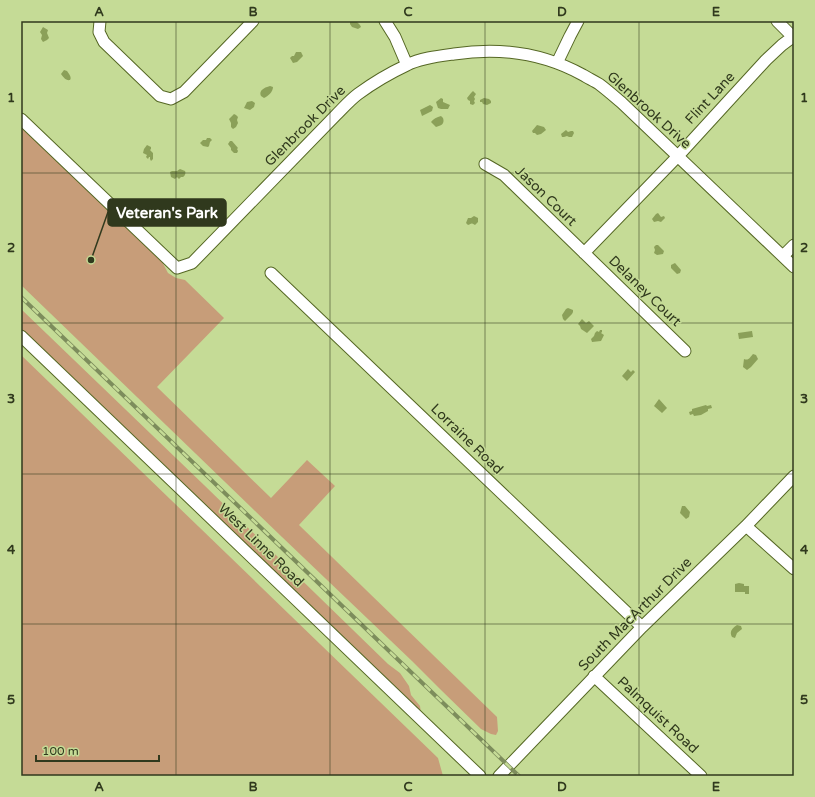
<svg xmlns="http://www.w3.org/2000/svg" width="815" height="797" viewBox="0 0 815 797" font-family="'Varela Round',sans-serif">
<rect width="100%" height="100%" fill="#c5db96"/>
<!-- green -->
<path fill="#c79d79" d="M21,124L160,258L168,273L176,278L185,280L224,318L157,387L271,498L307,460L335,486L299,525L497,717L498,731L496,735L491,734L481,729L440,689L412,661L282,537L21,285Z
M21,309L204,485L388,664L400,673L409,686L411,695L420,706L421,713L21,330Z
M21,355L438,758L443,776H21Z"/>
<!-- water -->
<path fill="#8ba059" d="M351,21H356L360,25L361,27L358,29L352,27L350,24V22Z
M43,27L48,30L47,33L49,38L47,40L43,42L41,39L42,35L40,32Z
M296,52H301L303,56L297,62L293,63L290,58L292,56H294Z
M64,70L67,71C69,74 72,77 70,80C66,81 63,77 61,74Z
M270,86L273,87C273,92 268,96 264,98L261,96C258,90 266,87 270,86Z
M473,91L476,94L474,97L475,99L474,101L475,103L473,105L470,104V101L468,100L467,98L471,93Z
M441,98L443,99V102L450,105L448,109H441L438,108L436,102Z
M484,98L489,99L491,101V103L487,105L483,104L482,102H480V100Z
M252,101L255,103L254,107L250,110L244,108L247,102Z
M430,105L433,107L432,111L422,116L420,110Z
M234,114L236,115L238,117L237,120L238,123L236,127L233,129L231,127V123L229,119Z
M441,116L443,118C445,124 441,126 436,127L431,122C433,119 437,117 441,116Z
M537,125L544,127L546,130L541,134L537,135L535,133H533L532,131Z
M566,130L568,132L571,131H573L574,133L572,137H569L567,136L564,137H562L561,134Z
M207,138H210L212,140L210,142L209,146L208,147L203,146L200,143L203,140H206Z
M230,141H232L238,148L237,149L238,151L237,153H234L231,150V148L228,144Z
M147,145L151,147V149L150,150L153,153V159L151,161L150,159V157H149L148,159L146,157L147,155L143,153L144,149Z
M180,169L185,171C186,173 185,176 183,177H181L179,179L177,177L175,179L171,177L170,172L172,171H177Z
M658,213L661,217L664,216L665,218L661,222L658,221L654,222L652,219L656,214Z
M474,216L478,218V222L475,225C470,222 472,224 468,225L466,223L468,218H471Z
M656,245H658L664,251L663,254L657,255L654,253L655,250L654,247Z
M675,263L681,270L680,273L677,274L671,268V265Z
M568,308L573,310V312L572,314L565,321L563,319L562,315L566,309Z
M582,319L586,323L589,321L594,326L587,333L581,329L580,326L578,324Z
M600,330H602V332L601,333L604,335L601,341L592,342L591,339L594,336L595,333L597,331L599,332Z
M752,331L753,337L739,339L738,333Z
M753,354L756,355L758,359L751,367L747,370L743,367L744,359C749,361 750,357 753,354Z
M628,369L631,372L633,370L635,372L627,381L622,376Z
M659,399L667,408L662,413L654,406Z
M706,405L707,406L711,405L712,408L708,409V411L701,415L694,416L693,414L690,415L689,412L692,411V409Z
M682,506H685L690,512L689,517L686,519L680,513Z
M739,583L744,584V586H749V594H745V592H735V584Z
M737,625L741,626L742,629L737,633L735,638L732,637C729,632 732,628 737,625Z"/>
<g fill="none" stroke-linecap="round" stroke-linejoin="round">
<!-- minor casing -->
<g stroke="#556724" stroke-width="13">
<path id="minor" d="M100,21L99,32L104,42L160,96L171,99L184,92L253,21
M385,21L395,37L407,65
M777,21L793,37
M557,63L570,36L578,21
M21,119L177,268L192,263L336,115C343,108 350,100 358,94C373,83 390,73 407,65C421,58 439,56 454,54C499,47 543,53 583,75C588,78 594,81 599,84C607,90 615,97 622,103L794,267
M485,164L504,175L685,351
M584,253L678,156L766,60L782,45L794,36
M783,256L794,245
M271,273L642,627
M21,336L480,776
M746,526L794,569
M594,676L701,776
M499,776L642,627L746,526L794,476"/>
</g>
<!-- minor -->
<use href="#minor" stroke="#fff" stroke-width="11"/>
<!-- rail casing -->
<g stroke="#7d8d5c" stroke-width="4">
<path id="rail" d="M21,297L519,776"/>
</g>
<!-- rail -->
<use href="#rail" stroke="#c5db96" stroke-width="2.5" stroke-dasharray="8" stroke-linecap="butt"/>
</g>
<!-- grid -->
<path fill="none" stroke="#30391d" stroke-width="1" stroke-opacity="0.55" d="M176,21V776M330,21V776M485,21V776M639,21V776M21,173H794M21,323H794M21,474H794M21,624H794"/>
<g text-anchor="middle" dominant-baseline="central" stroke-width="3" stroke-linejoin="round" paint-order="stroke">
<!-- street labels -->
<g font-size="14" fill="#30391d" stroke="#c5db96">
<text transform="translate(710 98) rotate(-47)">Flint Lane</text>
<text transform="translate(649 110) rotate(42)">Glenbrook Drive</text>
<text transform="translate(305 126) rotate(-45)">Glenbrook Drive</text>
<text transform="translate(546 196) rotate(44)">Jason Court</text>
<text transform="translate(645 291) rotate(44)">Delaney Court</text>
<text transform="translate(467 439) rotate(44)">Lorraine Road</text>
<text transform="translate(261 545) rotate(44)">West Linne Road</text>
<text transform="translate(635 614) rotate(-45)">South MacArthur Drive</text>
<text transform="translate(658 715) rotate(43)">Palmquist Road</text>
</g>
</g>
<!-- callouts -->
<path fill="none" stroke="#30391d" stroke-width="1.5" d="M91 260L108 212"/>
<circle fill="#30391d" stroke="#c5db96" stroke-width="1.5" cx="91" cy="260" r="4"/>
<rect fill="#30391d" stroke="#30391d" stroke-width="1.5" x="108" y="199" width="118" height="27" rx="4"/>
<g font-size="15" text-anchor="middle" font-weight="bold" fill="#fff">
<text x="167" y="218">Veteran's Park</text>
</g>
<!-- border -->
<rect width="815" height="797" fill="none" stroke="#c5db96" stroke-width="44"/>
<!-- scale -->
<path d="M36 755v6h123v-6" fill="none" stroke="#30391d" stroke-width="2"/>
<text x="42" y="755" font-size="12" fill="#30391d" stroke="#c5db96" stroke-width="3" paint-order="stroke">100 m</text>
<rect x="22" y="22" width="771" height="753" fill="none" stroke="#30391d" stroke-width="1.5"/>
<g font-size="13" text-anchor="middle" font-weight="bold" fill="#30391d">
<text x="99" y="16">A</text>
<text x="253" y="16">B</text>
<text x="408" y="16">C</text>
<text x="562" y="16">D</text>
<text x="716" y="16">E</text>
<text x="11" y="102">1</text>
<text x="804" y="102">1</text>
<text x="11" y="252">2</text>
<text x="804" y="252">2</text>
<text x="11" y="403">3</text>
<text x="804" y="403">3</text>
<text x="11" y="554">4</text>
<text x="804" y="554">4</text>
<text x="11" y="704">5</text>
<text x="804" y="704">5</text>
<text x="99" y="791">A</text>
<text x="253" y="791">B</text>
<text x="408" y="791">C</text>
<text x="562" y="791">D</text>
<text x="716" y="791">E</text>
</g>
</svg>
